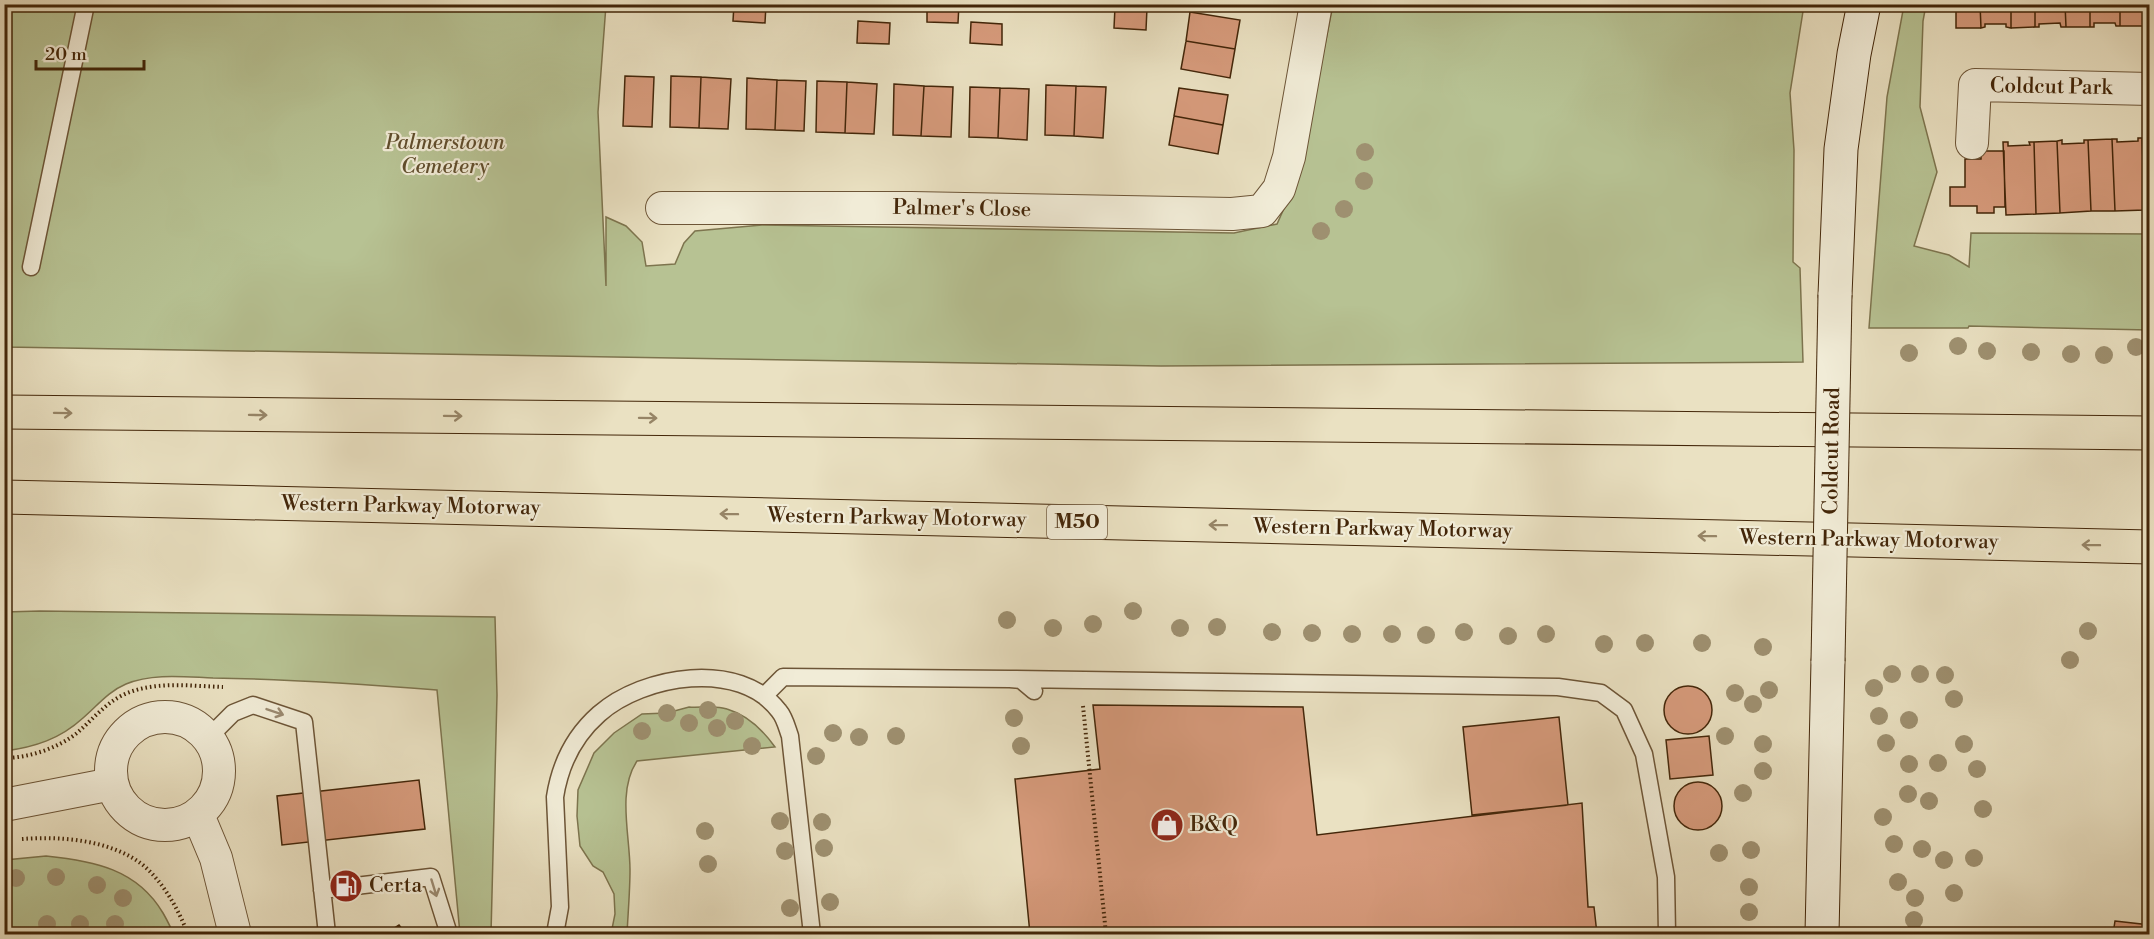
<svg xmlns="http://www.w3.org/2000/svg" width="2154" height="939" viewBox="0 0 2154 939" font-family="'Libre Bodoni',serif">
<rect width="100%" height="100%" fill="#eae1c2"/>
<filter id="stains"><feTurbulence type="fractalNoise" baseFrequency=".00333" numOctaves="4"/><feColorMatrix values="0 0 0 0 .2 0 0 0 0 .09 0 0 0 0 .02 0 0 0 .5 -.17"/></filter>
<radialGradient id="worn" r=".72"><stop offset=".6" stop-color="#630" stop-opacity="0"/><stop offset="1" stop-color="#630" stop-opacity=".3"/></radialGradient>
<!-- green -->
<path fill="#b7c293" stroke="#7d744e" stroke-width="1.5" d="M5,5H606L598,112L606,286V217L626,226L642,242L646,266L675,264L684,243L695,231L762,225L1234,233L1277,224L1298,177L1333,5H1804L1790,93L1794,150L1793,262L1800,268L1803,362L1161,366L5,347Z
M1904,5H1926L1923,21L1920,107L1937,172L1914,246L1949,255L1969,267L1971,233L2149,234V330L1969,326L1968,328H1869L1887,97Z
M40,611L495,617L497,695L491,934H460L437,690C362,684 287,679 213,678C185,677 153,673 126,684C109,691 97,706 83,718C60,739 35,747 5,751V612Z
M689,707C700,708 716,705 727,709C747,715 763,730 775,747L637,761C617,791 630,835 630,870C630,891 628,913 627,934H607L612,929L615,914L614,894L603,872L593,866L580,846L577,816L578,790L594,753L614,733L642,714L667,713Z
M46,856C94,861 137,869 163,913C167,920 171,927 173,934H5V860Z"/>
<!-- building -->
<path fill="#d69a7b" stroke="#432609" stroke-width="1.5" d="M734,4H766L765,23L733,21Z
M927,4H959L958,23L927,22Z
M1956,4H1980L1981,28H1956Z
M1980,4H2011V28L2006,27V24H1985V27L1981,28Z
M2011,4H2035V27L2011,28Z
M2035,4H2065L2066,27H2061L2060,23L2039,24V27H2035Z
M2065,4H2090V27H2066Z
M2090,4H2120V26H2116L2115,23H2094V27H2090Z
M2120,4H2144V26H2120Z
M2144,4H2150L2148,26H2144Z
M1115,7L1147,8L1146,30L1114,28Z
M1190,12L1240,20L1235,49L1186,41Z
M858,21L890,23L889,44L857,43Z
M971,22L1002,24V45L970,43Z
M1186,41L1235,49L1230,78L1181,69Z
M625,76L654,77L652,127L623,126Z
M671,76L701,77L699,128L670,127Z
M701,77L731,79L728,129L699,128Z
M747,78L777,80L775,130L746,129Z
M777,80L806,81L804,131L775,130Z
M817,81L847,82L845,133L816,132Z
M847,82L877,84L874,134L845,133Z
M894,84L924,86L921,136L893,135Z
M1046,85L1076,86L1074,136L1045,135Z
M924,86L953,87L951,137L921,136Z
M1076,86L1106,87L1103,138L1074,136Z
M970,87L1000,88L998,138L969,137Z
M1000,88L1029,89L1027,140L998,138Z
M1179,88L1228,95L1223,125L1174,116Z
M1174,116L1223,125L1218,154L1169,145Z
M2138,138H2142L2145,210L2115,211L2112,139H2117V142L2138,141Z
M2142,138H2150V210H2145Z
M2112,139L2115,211H2091L2088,140Z
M2062,140V144L2084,143V140H2088L2091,211L2060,213L2057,141Z
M2057,141L2060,213L2036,214L2034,142Z
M2003,142H2008V146L2030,145L2029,142H2034L2036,214L2006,215Z
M1981,151H2004L2005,207H1994V213H1977V206H1950V187H1965V159H1981Z
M1664 710a24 24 0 1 1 48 0a24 24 0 1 1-48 0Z
M1093,705L1303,707L1317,835L1582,803L1588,907H1594L1597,934H1030L1015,779L1100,769Z
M1559,717L1568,805L1472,815L1463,727Z
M1709,736L1713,775L1670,779L1666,740Z
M419,780L425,829L282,845L277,796Z
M1674 806a24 24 0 1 1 48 0a24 24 0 1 1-48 0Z
M2115,921L2150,925V934H2113Z
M399,925L406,934H385Z"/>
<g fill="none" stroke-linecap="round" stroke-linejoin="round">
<!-- lane casing -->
<g stroke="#6d5537" stroke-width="19">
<path id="lane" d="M31,267L86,4
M1010,679L1558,687L1601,693L1624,710L1644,754L1666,877L1667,934
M764,696L783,677L1010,679L1021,680L1034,691
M208,738L233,713L253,705L304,722L327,934
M322,890L431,877L448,931L447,934
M555,934L560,907L555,797C560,765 574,736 599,714C643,675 740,659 779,711C785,718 787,728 790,736L812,934"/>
</g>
<!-- street casing -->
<g stroke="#6d5537" stroke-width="34">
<path id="street" d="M1972,143L1975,85L2150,89
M662,208H912L1232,214L1262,211L1279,189L1289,157L1316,4
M111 771a54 54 0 1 1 108 0a54 54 0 1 1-108 0Z
M4,805L112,784
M198,815L216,858L235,934"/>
</g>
<!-- secondary casing -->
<g stroke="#432609" stroke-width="35">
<path id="secondary" d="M1835,295L1841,149L1854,54L1864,4
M1822,934L1828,661"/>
</g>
<!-- highway casing -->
<g stroke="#432609" stroke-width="35">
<path id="highway" d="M4,412L2150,433
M4,497L2150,547"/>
</g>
<!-- path -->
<path stroke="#432609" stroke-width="4" stroke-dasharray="1.5 3" stroke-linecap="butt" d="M1083,706L1106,934
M4,758C29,758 58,748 77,733C91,721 103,706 119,697C150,680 189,686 223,687
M22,839C62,836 111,840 143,865C164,883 178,909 188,934"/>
<!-- lane -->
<use href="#lane" stroke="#f1ecd7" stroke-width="16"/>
<!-- street -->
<use href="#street" stroke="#f1ecd7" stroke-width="32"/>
<!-- secondary -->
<use href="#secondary" stroke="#f1ecd7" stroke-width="33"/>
<!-- highway -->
<use href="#highway" stroke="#eae1c2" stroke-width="33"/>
<!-- secondary-bridge casing -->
<g stroke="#432609" stroke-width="35" stroke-linecap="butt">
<path id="secondary-bridge" d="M1828,661L1835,295"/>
</g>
<!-- secondary-bridge -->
<use href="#secondary-bridge" stroke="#f1ecd7" stroke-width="33"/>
</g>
<!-- trees -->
<g fill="#9e9070">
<circle cx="1365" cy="152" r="9"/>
<circle cx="1364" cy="181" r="9"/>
<circle cx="1344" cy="209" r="9"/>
<circle cx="1321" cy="231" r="9"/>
<circle cx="1958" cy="346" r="9"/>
<circle cx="2136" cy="347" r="9"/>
<circle cx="1987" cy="351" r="9"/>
<circle cx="2031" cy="352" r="9"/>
<circle cx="1909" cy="353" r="9"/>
<circle cx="2071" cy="354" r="9"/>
<circle cx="2104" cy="355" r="9"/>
<circle cx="1133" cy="611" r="9"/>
<circle cx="1007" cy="620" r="9"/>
<circle cx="1093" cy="624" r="9"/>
<circle cx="1217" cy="627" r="9"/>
<circle cx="1053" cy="628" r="9"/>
<circle cx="1180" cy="628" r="9"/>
<circle cx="2088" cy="631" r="9"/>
<circle cx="1272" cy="632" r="9"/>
<circle cx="1464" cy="632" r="9"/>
<circle cx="1312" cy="633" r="9"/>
<circle cx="1352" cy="634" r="9"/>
<circle cx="1392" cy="634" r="9"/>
<circle cx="1546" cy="634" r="9"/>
<circle cx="1426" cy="635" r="9"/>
<circle cx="1508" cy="636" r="9"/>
<circle cx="1645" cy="643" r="9"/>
<circle cx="1702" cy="643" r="9"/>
<circle cx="1604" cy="644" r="9"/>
<circle cx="1763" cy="647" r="9"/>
<circle cx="2070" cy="660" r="9"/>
<circle cx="1892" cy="674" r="9"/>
<circle cx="1920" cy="674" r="9"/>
<circle cx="1945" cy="675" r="9"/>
<circle cx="1874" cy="688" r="9"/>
<circle cx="1769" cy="690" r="9"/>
<circle cx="1735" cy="693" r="9"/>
<circle cx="1954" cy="699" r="9"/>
<circle cx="1753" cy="704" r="9"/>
<circle cx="708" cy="710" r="9"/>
<circle cx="667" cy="713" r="9"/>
<circle cx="1879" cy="716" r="9"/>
<circle cx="1014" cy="718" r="9"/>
<circle cx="1909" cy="720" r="9"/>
<circle cx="735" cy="721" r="9"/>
<circle cx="689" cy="723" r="9"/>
<circle cx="717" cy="728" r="9"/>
<circle cx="642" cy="731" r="9"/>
<circle cx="833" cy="733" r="9"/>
<circle cx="896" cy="736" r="9"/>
<circle cx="1725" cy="736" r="9"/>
<circle cx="859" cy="737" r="9"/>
<circle cx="1886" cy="743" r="9"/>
<circle cx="1763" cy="744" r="9"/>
<circle cx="1964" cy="744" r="9"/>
<circle cx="752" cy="746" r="9"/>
<circle cx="1021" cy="746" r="9"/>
<circle cx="816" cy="756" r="9"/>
<circle cx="1938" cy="763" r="9"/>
<circle cx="1909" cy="764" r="9"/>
<circle cx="1977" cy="769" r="9"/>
<circle cx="1763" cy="771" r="9"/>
<circle cx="1743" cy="793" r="9"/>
<circle cx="1908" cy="794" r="9"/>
<circle cx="1929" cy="801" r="9"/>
<circle cx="1983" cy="809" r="9"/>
<circle cx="1883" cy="817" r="9"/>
<circle cx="780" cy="821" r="9"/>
<circle cx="822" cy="822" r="9"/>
<circle cx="705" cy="831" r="9"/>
<circle cx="1894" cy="844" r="9"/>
<circle cx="824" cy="848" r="9"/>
<circle cx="1922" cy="849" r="9"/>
<circle cx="1751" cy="850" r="9"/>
<circle cx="785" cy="851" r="9"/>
<circle cx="1719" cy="853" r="9"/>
<circle cx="1974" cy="858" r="9"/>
<circle cx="1944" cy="860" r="9"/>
<circle cx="708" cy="864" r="9"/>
<circle cx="56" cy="877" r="9"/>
<circle cx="16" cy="878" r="9"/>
<circle cx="1898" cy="882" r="9"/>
<circle cx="97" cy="885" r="9"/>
<circle cx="1749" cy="887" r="9"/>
<circle cx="1954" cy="893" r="9"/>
<circle cx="123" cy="898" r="9"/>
<circle cx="1915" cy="898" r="9"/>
<circle cx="830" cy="902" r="9"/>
<circle cx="790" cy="908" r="9"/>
<circle cx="1749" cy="912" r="9"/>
<circle cx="1914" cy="920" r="9"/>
<circle cx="47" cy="924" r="9"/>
<circle cx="80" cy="924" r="9"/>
<circle cx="115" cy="924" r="9"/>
</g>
<!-- one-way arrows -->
<defs><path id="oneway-shaft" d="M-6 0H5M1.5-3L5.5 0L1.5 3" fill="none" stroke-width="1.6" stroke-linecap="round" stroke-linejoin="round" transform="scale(1.5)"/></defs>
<g stroke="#968466">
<use href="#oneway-shaft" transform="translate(63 413) rotate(1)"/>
<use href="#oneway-shaft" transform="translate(258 415) rotate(1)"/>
<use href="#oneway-shaft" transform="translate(453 416) rotate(1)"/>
<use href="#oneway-shaft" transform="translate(648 418) rotate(1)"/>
<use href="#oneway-shaft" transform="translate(729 514) rotate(-179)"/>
<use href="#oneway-shaft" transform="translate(1218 525) rotate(-179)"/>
<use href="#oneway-shaft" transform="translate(1707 536) rotate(-179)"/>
<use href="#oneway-shaft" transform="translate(2091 545) rotate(-179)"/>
</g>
<g stroke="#9a8970">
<use href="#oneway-shaft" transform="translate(275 712) rotate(19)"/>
<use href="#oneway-shaft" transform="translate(434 888) rotate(73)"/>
</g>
<!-- icons -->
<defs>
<g id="shop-disc" transform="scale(1.725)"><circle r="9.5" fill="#8f2418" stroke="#f1ecd7"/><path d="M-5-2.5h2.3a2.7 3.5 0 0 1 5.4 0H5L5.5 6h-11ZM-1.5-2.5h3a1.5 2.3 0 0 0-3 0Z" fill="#fff"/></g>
<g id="fuel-disc" transform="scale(1.725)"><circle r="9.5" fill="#8f2418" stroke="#f1ecd7"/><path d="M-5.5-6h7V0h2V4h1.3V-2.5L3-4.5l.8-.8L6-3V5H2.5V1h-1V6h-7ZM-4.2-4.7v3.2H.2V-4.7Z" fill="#fff"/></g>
</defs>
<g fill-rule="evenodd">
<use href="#shop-disc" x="1167" y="825"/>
<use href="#fuel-disc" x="346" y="886"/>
</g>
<g text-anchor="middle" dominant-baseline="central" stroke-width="4.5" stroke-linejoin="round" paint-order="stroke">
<!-- shield labels -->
<rect fill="#f1ecd7" stroke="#776147" stroke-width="1.5" x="1047" y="505" width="60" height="34" rx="4.5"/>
<g font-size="20" font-weight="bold" fill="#432609">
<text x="1077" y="522">M50</text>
</g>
<!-- street labels -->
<g font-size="21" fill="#432609" stroke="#f1ecd7">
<text transform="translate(2051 87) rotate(1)">Coldcut Park</text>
<text transform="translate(962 209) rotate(1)">Palmer's Close</text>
<text transform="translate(1832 451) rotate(-89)">Coldcut Road</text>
<text transform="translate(411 506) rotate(1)">Western Parkway Motorway</text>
<text transform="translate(897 518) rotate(1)">Western Parkway Motorway</text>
<text transform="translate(1383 529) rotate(1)">Western Parkway Motorway</text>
<text transform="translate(1869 540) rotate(1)">Western Parkway Motorway</text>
</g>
<!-- park labels -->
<g font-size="21" font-style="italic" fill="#604d2c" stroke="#f1ecd7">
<text x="445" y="143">Palmerstown<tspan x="445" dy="24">Cemetery</tspan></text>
</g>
<!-- poi labels -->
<g font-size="21" fill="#432609" stroke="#f1ecd7" text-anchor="start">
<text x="1190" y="825">B&amp;Q</text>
<text x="369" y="886">Certa</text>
</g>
</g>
<!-- margin -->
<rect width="2154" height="939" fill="none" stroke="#eae1c2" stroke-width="24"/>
<rect x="6" y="6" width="2142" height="927" fill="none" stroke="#432609" stroke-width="3"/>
<rect x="12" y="12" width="2130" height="915" fill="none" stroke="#432609" stroke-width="1.5"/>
<!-- scale -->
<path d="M36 60v9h108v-9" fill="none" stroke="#432609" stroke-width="3"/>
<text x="45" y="60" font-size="18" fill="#432609" stroke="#f1ecd7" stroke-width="4.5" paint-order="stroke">20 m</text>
<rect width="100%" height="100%" filter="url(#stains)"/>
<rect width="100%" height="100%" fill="url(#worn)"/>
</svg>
